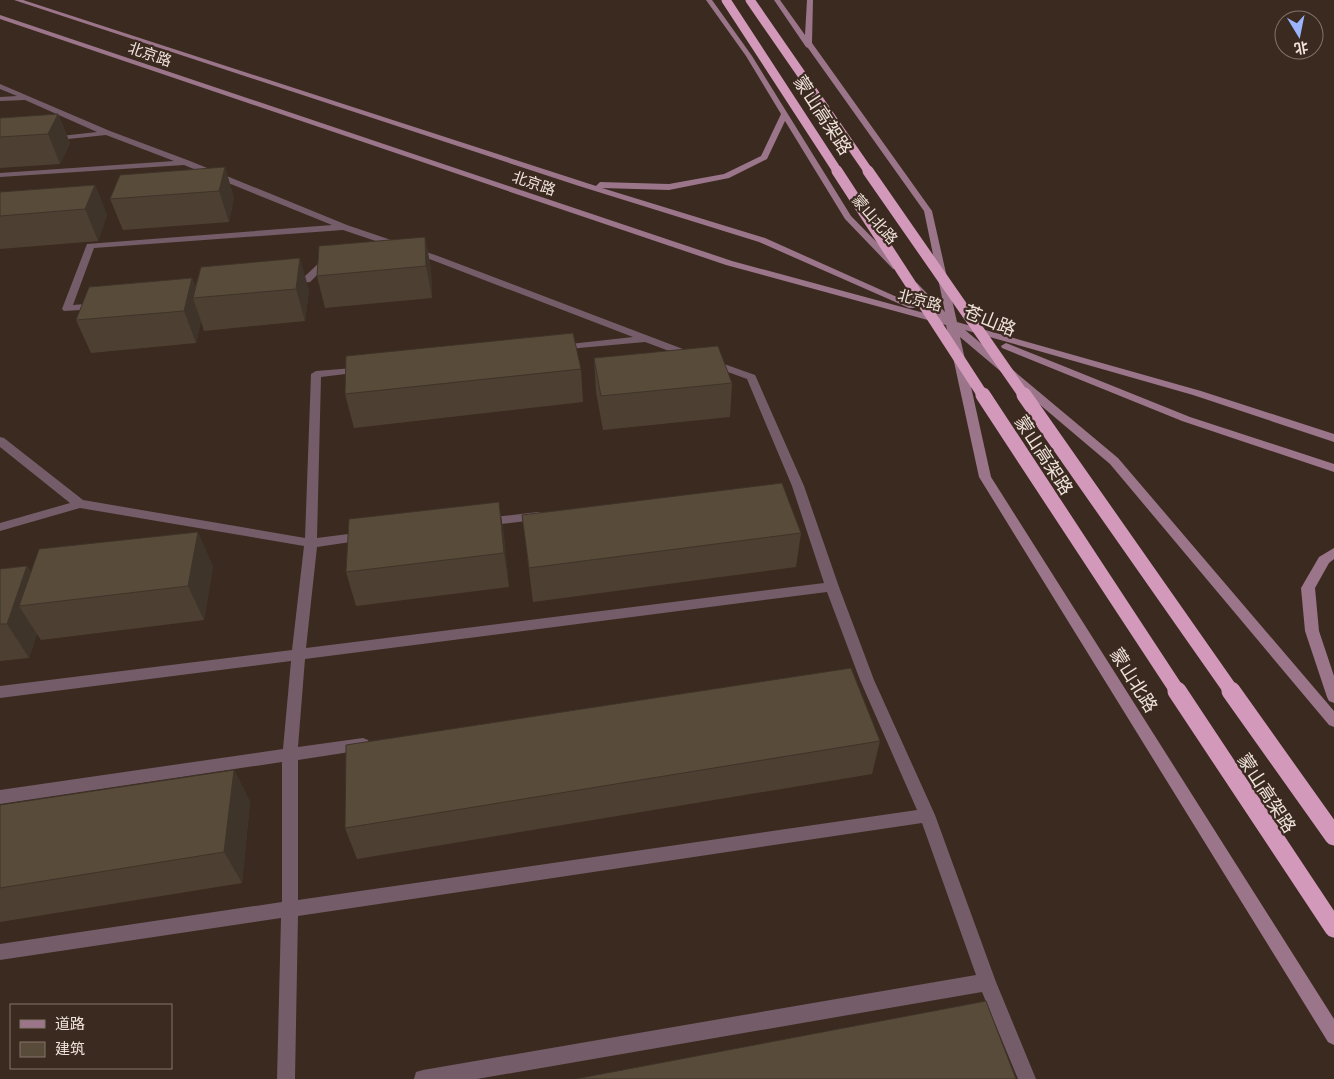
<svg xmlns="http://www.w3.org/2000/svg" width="1334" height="1079" viewBox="0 0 1334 1079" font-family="'Asap Condensed','Noto Sans SC',sans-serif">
<rect width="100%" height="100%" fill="#3b2a1f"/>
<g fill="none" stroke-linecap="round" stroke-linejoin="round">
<!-- street -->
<path fill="#745c69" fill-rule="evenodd" d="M0,84L110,131L190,161L347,225L438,256L696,354L697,356L696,358H688L645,342L557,350L556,348L557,346L561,345L633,337L432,260L343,230L94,248L73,305L98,303L103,306L98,309L64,311L62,309L87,244L332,225L184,165L0,177V173L174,161L106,135L49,141L48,139L52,137L97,132L25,100L0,101V97L17,96L0,89Z
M331,261L336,264L334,266L325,267L310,282L290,284L285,281L290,278L304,277L320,262Z
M710,359L755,375L756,377L804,486L839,587L874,680L935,815L996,982L1036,1079H1018L982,992L477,1079H414L416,1072L423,1070L976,975L922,823L298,916L295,1079H277L281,918L0,960V944L282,902V762L0,804V790L283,749L291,661L0,698V686L292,650L304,546L80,508L0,531V523L70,503L0,447V437L4,438L83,500L305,538L311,374L316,371L366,367L367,369L366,371L362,372L321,377L317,538L364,532L370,536L364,540L317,547L306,648L824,583L792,486L747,379L706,364L705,362ZM827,592L860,680L917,810L298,900V760L363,750L368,748L370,744L368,740L363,738L298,747L305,659Z
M538,512L542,513L544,516L542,519L485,526L479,522L485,518Z"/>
<!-- secondary -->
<path fill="#9b758a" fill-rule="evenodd" d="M14,0H23L596,186L600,182L669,184L724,174L761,156L781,114L746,56L706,0H712L752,56L851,216L901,267L899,269H893L845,219L785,121L767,159L729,178L669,190L602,188L765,238L917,306L915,308H909L759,242L579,186Z
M774,0H780L805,35L807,0H813L812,43L932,211L957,322L1201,391L1334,434V442L1193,395L965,330L1118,458L1334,711V727L1329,725L1110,464L960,337L991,477L1334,1019V1045L1328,1042L979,477L946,325L726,265L0,19V15L732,261L939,317L909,285L914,282L917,283L945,312L924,211L808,48L806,47Z
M1006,343L1190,417L1334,464V472L1182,421L1002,348L1001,346Z
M1334,548V559L1329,563L1315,588L1319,631L1334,676V703L1329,701L1327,697L1305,631L1301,588L1319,557Z"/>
<!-- highway-bridge-far3 -->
<path stroke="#d399bb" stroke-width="9" d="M726,0L838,172
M750,0L869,172"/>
<!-- highway-bridge-far2 -->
<path stroke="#d399bb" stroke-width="11" d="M837,171L984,397
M868,171L1025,397"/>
<!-- highway-bridge-far1 -->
<path stroke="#d399bb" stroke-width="15" d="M983,395L1178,692
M1024,395L1232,692"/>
<!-- highway-bridge -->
<path stroke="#d399bb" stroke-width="19" d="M1177,691L1334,928
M1231,691L1334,836"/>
</g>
<!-- wall -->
<path fill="#4d4032" d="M58,114L70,143L60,164L0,168V118Z
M225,167L234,198L229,222L123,230L110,199Z
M95,185L107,215L98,241L0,249V192Z
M425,237L431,269L432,298L325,308L317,276Z
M201,267L309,290L305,321L204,331L201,321L196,343L91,353L76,320L192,278L195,287Z
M594,358L732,383L730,417L603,430L596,392Z
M581,369L583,402L354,428L345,394Z
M499,502L504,536L509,587L356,606L346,572Z
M522,515L801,533L796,567L533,602Z
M27,566L31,572L213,566L204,620L41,640L37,634L29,658L0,661V569Z
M880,741L872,774L357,859L345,828Z
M234,770L250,802L242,883L0,922V805Z"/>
<!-- shaded-wall -->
<path fill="#3e3429" d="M58,114L70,143L60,164L48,134Z
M225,167L234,198L229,222L219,191Z
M95,185L107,215L98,241L85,209Z
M425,237L431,269L432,298L426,266Z
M300,258L309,290L305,321L296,289Z
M192,278L199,297L193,298L201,321L196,343L184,311Z
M499,502L504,536L509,587L504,553Z
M198,532L213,566L204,620L188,586Z
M27,566L47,600L19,606L37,634L29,658L7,624Z
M234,770L250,802L242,883L224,852Z"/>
<!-- building -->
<path fill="#594b3a" stroke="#3e3429" d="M58,114L48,134L0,137V118Z
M225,167L219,191L110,199L120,175Z
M95,185L85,209L0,216V192Z
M425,237L426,266L317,276L319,246Z
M300,258L296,289L193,298L201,267Z
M192,278L184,311L76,320L89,287Z
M573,333L581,369L345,394L346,356Z
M718,346L732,383L601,396L594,358Z
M782,483L801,533L529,568L522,515Z
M499,502L504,553L346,572L349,519Z
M198,532L188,586L19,606L39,549Z
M27,566L7,624H0V569Z
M851,668L880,741L345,828L346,745Z
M234,770L224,852L0,888V805Z
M986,1001L1016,1079H575Z"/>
<g text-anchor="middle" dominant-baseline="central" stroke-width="4.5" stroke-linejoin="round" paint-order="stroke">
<!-- far-street labels -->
<g font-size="15" fill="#f0e3dc" stroke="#3b2a1f">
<text transform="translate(150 54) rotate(19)">北京路</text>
<text transform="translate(534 183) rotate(19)">北京路</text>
<text transform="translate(875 219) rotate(49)">蒙山北路</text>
<text transform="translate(920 300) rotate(15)">北京路</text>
</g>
<!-- street labels -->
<g font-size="18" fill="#f0e3dc" stroke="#3b2a1f">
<text transform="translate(823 115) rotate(57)">蒙山高架路</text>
<text transform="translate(990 320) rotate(22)">苍山路</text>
<text transform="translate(1044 455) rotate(57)">蒙山高架路</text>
<text transform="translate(1134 680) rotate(58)">蒙山北路</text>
<text transform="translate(1267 793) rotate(57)">蒙山高架路</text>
</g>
</g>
<!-- legend -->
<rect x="10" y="1004" width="162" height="65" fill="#3b2a1f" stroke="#83746b"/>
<rect x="20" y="1020" width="25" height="8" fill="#9b758a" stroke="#83746b"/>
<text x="55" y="1029" font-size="15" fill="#f0e3dc">道路</text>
<rect x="20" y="1042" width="25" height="15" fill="#594b3a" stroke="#83746b"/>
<text x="55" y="1054" font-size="15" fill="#f0e3dc">建筑</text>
<!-- north arrow -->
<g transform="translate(1299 35) rotate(170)"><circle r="24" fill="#3b2a1f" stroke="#83746b"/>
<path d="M0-4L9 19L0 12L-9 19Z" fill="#9bb4fd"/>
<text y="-8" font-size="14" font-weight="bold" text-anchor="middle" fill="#f0e3dc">北</text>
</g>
</svg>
